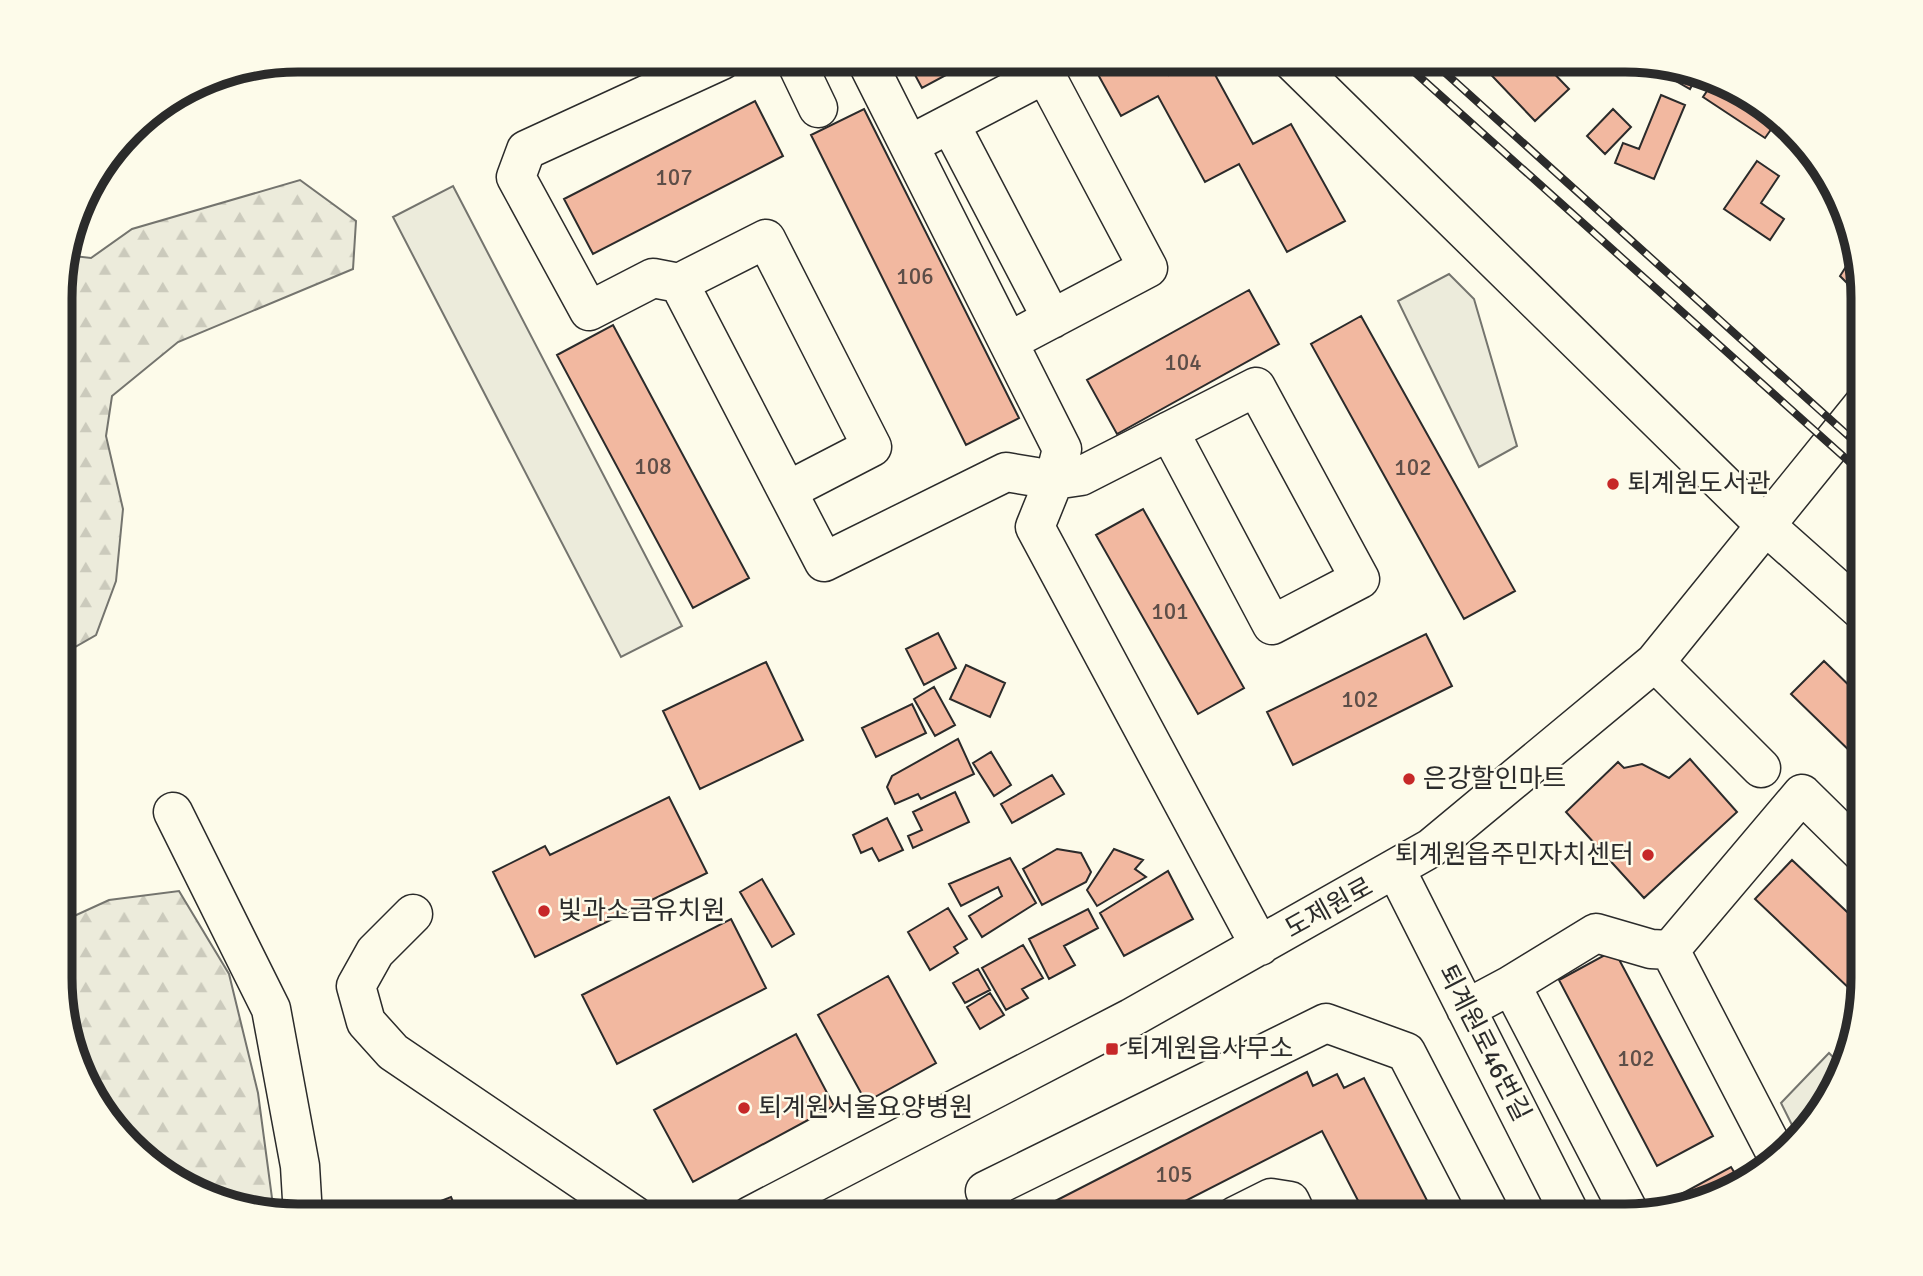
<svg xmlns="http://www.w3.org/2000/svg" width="1923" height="1276" viewBox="0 0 1923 1276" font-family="Signika,'Noto Sans KR',sans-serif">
<defs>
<pattern id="forest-firs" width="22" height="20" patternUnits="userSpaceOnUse" patternTransform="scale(1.75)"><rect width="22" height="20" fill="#ecebdb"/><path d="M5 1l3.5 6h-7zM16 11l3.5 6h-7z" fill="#cbcabc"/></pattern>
</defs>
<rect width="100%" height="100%" fill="#fdfbea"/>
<!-- green -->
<path fill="#ecebdb" stroke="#74746e" stroke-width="2" d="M453,186L682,626L621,657L393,217Z
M1449,274L1474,299L1517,446L1479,467L1398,301Z
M1829,1053L1839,1063L1823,1111L1797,1135L1781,1103Z"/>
<!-- forest -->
<path fill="url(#forest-firs)" stroke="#74746e" stroke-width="2" d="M300,180L356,221L353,269L178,342L112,396L106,436L123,509L116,581L96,635L61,655V569L68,564V492L61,472V267L65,255L91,258L132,229Z
M179,891L229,974L258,1093L274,1213L222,1204L165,1176L92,1097L61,1009V922L109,900Z"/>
<!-- building -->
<path fill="#f2b8a0" stroke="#2b2b2b" stroke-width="2" d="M907,60H974L922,88Z
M1090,60H1160L1169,75L1197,60H1207L1253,144L1291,124L1345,221L1287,252L1239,164L1205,182L1158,96L1121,116Z
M1477,60H1541L1569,89L1535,121Z
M1644,63L1699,72L1690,89Z
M1715,79L1758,100L1777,121L1765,138L1703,97Z
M1661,95L1685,105L1654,179L1615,163L1623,143L1639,149Z
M755,101L783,156L593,254L564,199Z
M864,109L1019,418L966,445L811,135Z
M1613,109L1631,127L1605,154L1587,136Z
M1757,161L1779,176L1761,203L1784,219L1770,240L1724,209Z
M1854,254L1863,283V299L1840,276Z
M1249,290L1279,344L1117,434L1087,380Z
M1361,316L1515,591L1464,619L1311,344Z
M613,325L749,578L693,608L557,355Z
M1143,509L1244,688L1198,714L1096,535Z
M938,633L956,668L924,685L906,649Z
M1426,634L1452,686L1293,765L1267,712Z
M1824,661L1863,699V753L1858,759L1791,694Z
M766,662L803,740L700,789L663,711Z
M966,665L1005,683L990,717L950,699Z
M934,687L955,725L935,736L914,699Z
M912,704L926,733L876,757L862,728Z
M958,739L974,774L921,799L918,794L895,804L887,787L892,776Z
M991,752L1011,785L994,796L973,763Z
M1690,759L1737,812L1644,898L1566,812L1618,762L1624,768L1642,764L1669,778Z
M1052,775L1064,794L1012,823L1001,804Z
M955,792L969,822L913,848L908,836L922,830L913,812Z
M669,797L707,873L535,957L493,872L545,846L550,855Z
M887,818L903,850L879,861L872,848L861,853L853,835Z
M1057,849L1081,853L1091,872L1086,882L1042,905L1023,869Z
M1114,849L1143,860L1135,869L1146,877L1097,906L1087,890Z
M1010,858L1036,903L982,937L969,916L1002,896L998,887L961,906L949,884Z
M1792,860L1863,927V993L1859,1005L1848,995L1852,991L1755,899Z
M1168,871L1193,919L1124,956L1100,913Z
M762,879L794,934L772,947L740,892Z
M948,908L967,939L954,947L958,953L930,970L908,932Z
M1088,909L1098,928L1064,946L1075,965L1049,979L1029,939Z
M731,919L766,988L617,1064L582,995Z
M1023,945L1043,978L1022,989L1028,998L1006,1010L982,968Z
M1614,950L1713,1136L1657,1166L1559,980Z
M978,969L990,990L965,1003L953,983Z
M888,976L936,1063L866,1102L818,1015Z
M990,993L1004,1015L980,1029L967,1007Z
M796,1034L834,1106L693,1182L654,1110Z
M1307,1072L1313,1086L1337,1074L1344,1088L1364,1078L1435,1216H1366L1322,1131L1156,1216H1026Z
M1731,1167L1742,1185L1678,1205L1674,1198Z
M451,1197L459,1216H402Z"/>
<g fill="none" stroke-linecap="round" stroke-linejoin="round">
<!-- minor casing -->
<g stroke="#2b2b2b" stroke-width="41">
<path id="minor" d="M795,60L818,108
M866,60L1062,449L1054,480L1081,476L1256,387L1360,579L1272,625L1169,431
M1291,60L1764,524L1863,612
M950,124L1052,319
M909,145L1045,74L1148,268L1008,342
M679,283L653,278L589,311L516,177L526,150L722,60
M787,491L872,447L766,239L679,283L824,562L1006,472L1054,480L1035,527L1260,946
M1655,662L1761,768
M173,812L271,1009L300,1166L303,1216
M1396,870L1571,1216
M413,914L375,952L356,986L366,1022L393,1052L635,1216
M1511,985L1596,933L1651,949L1670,950
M1466,1009L1511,985L1631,1216
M1776,1154L1670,950L1802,794L1863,854
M750,1216L1131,1018L1431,848L1655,662L1863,405
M998,1216L985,1191L1326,1023L1406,1052L1491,1216
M1235,1216L1271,1198L1290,1201L1297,1216"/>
</g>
<!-- minor -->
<use href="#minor" stroke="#fdfbea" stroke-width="38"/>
<!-- rail casing -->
<g stroke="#2b2b2b" stroke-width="8">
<path id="rail" d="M1401,60L1863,474
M1431,60L1863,449"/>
</g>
<!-- rail -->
<use href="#rail" stroke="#fdfbea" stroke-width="5" stroke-dasharray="16" stroke-linecap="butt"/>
</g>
<!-- markers -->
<g fill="#c62828" stroke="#fdfbea" stroke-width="2.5">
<circle cx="1613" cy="484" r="7"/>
<circle cx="1409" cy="779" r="7"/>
<circle cx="1648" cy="855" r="7"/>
<circle cx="544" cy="911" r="7"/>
<rect x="1105" y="1042" width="14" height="14" rx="3.5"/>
<circle cx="744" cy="1108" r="7"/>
</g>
<g text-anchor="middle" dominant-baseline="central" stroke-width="5" stroke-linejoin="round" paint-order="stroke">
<!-- number labels -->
<g font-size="23" fill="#5d4e48">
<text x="674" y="177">107</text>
<text x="915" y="276">106</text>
<text x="1183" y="362">104</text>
<text x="653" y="466">108</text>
<text x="1413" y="467">102</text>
<text x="1170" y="611">101</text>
<text x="1360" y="699">102</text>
<text x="1636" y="1058">102</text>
<text x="1174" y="1174">105</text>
</g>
<!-- poi labels -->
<g font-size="26" fill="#2b2b2b" stroke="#fdfbea" text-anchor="start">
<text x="1627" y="484">퇴계원도서관</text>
<text x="1423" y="779">은강할인마트</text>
<text x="1634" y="855" text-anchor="end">퇴계원읍주민자치센터</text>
<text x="558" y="911">빛과소금유치원</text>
<text x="1126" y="1049">퇴계원읍사무소</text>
<text x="758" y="1108">퇴계원서울요양병원</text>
</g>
<!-- street labels -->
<g font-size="26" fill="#2b2b2b" stroke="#fdfbea">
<text transform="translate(1329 908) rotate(-29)">도제원로</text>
<text transform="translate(1484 1043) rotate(63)">퇴계원로46번길</text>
</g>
</g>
<!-- crop -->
<path d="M0 0H1923V1276H0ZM298 72H1625A226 226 0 0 1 1851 298V978A226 226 0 0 1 1625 1204H298A226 226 0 0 1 72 978V298A226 226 0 0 1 298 72Z" fill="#fdfbea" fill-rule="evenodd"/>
<path fill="none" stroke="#2b2b2b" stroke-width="9" d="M298 72H1625A226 226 0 0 1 1851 298V978A226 226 0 0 1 1625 1204H298A226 226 0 0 1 72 978V298A226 226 0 0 1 298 72Z"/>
</svg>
